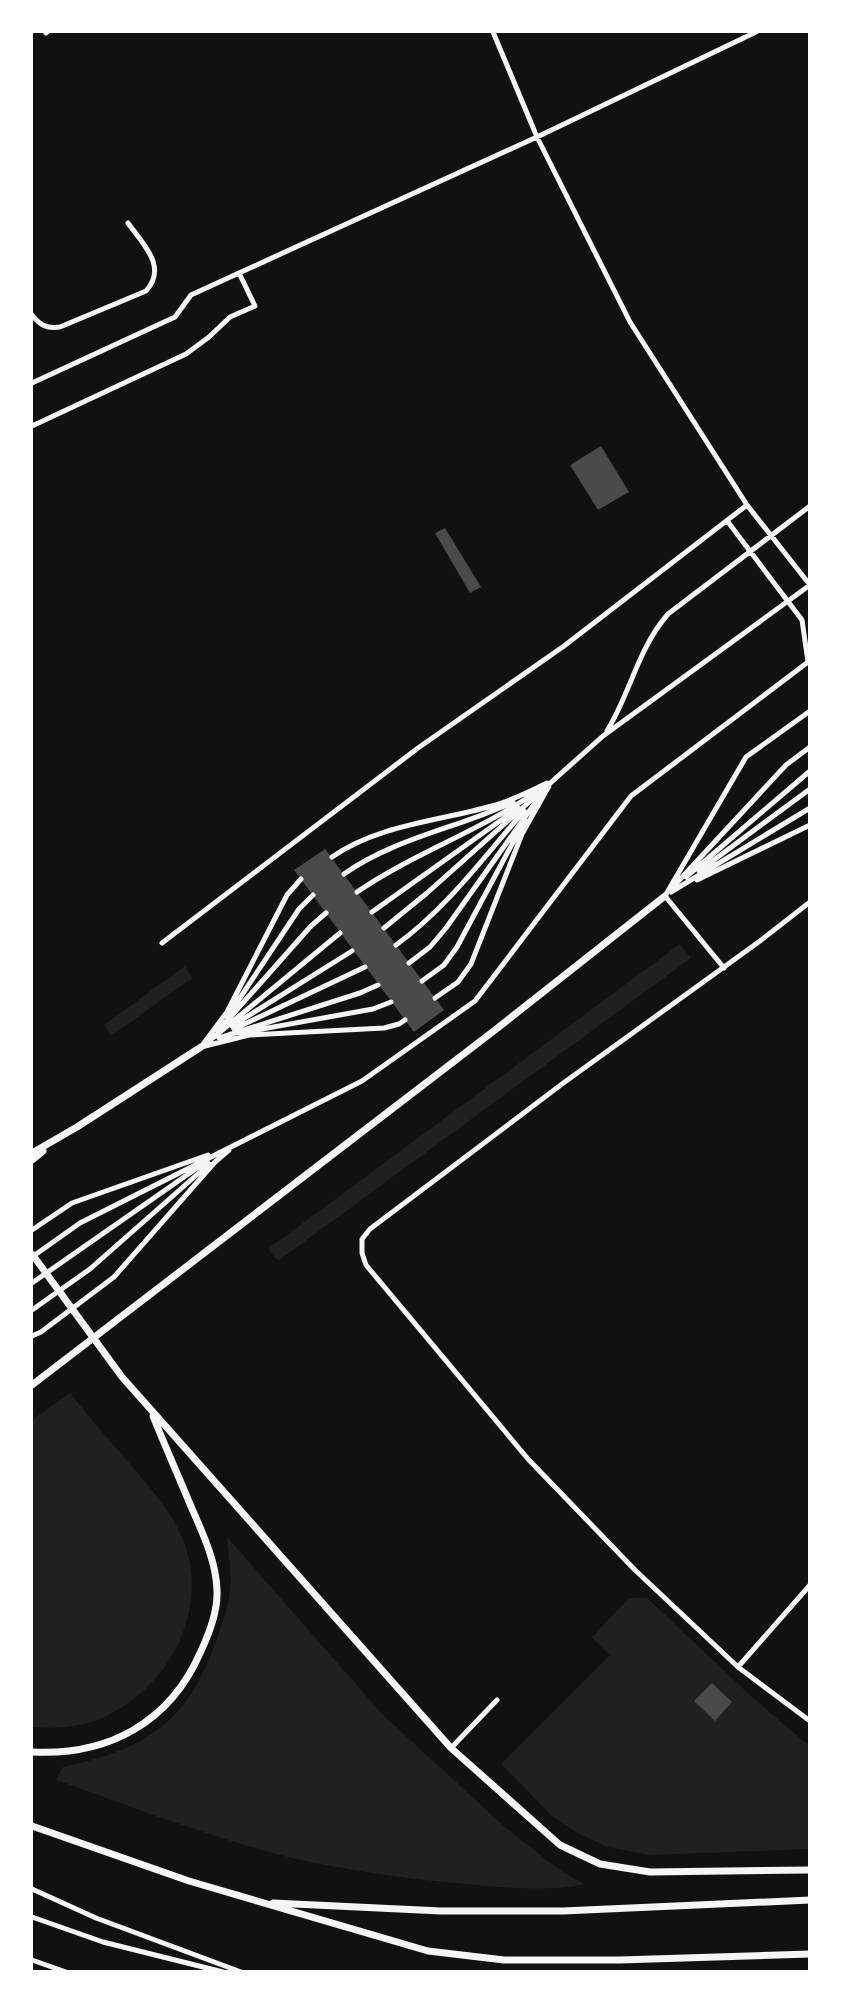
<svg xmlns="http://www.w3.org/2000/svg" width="841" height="2003" viewBox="0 0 841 2003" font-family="Overpass,sans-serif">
<rect width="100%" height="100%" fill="#111"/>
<!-- green -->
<path fill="#202020" d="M680,944L691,958L278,1261L268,1249Z
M185,966L192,978L111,1036L104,1025Z
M70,1393C91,1419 113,1445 135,1470C152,1491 170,1510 181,1535C211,1601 175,1679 114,1712C89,1727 60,1729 32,1727V1420Z
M227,1537L383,1715L507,1829L561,1871L583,1883V1885C544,1892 495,1887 456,1883C400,1878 343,1870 288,1857C209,1837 133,1807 56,1780L63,1767C139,1751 183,1727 212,1652C219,1632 228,1612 230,1590C232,1573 228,1554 227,1537Z
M629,1598H647L751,1696L809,1746V1849L650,1855L607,1847L578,1833L553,1817L501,1764L610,1655L592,1637Z"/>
<!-- building -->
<path fill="#4a4a4a" d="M601,446L629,492L598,510L570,465Z
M445,528L481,587L470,593L435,533Z
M325,849L444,1010L414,1032L294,870Z
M712,1683L732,1702L715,1721L694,1701Z"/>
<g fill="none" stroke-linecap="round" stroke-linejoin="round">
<!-- service -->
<path stroke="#f5f5f5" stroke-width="5" d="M493,32L537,137L630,322L747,505L810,585
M46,33L47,32
M32,315C40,325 46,329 60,327L146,291C168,267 143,244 128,223
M32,383L175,317L191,295L239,273
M32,426L186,354L209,337L230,317L255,306L239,273L537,137L756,32
M728,522L802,620L808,662
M607,731C631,692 637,650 668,614L810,506
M332,857C377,825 439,821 492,806C511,801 529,792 547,783
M699,871L810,789
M344,874C395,838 458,828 513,802
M686,877L810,771
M697,880L810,825
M672,888L786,765L810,747
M357,892C414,853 480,831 536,792
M671,892L810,808
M665,896L746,757L810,711
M665,896L724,968
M810,902L760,941L562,1084L370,1229L362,1239V1253L366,1265L528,1459L635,1570L738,1667L810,1721
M372,912L518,808
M384,928L427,893L603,736L810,585
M162,943L418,748L564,646L747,505
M396,945C446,909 484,857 524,811
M409,963L430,947L446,928L540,796
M422,981L444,965L457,947L525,820
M435,998L458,982L471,964L522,834L549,786
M228,1016L299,909L313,895
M232,1026L352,951
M234,1029L365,967
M218,1031L311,926L326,913
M240,1033L373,1009L391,1002
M219,1038L360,993L378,985
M209,1041L340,933
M201,1047L249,1035L384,1028L399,1024L405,1020
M201,1047L227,1012L287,895L301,879
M32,1230L72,1203L208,1155
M32,1257L80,1223L362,1081L475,1001L631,796L808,662
M32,1283L207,1161
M32,1310L90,1269L209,1164
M32,1336L41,1332L114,1277L215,1162L229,1150
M738,1667L810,1585
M451,1748L497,1700
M32,1889L96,1918L241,1972
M32,1917L103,1942L223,1972
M32,1960L66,1972"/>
<!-- minor -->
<path stroke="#f5f5f5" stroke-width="7" d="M32,1153L77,1127L201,1047
M32,1160L43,1151
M32,1254L122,1377L451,1748L560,1845L600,1864L650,1872L810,1870
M32,1385L495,1030L665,896
M32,1752C108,1756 170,1723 201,1651C209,1634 218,1610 217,1590C216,1560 202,1532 190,1504C178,1475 165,1446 153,1416
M32,1826L189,1881L428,1951L504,1960H620L810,1954
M273,1903L441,1911H563L810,1900"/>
</g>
<!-- border -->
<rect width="841" height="2003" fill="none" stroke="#ffffff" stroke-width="66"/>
</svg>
